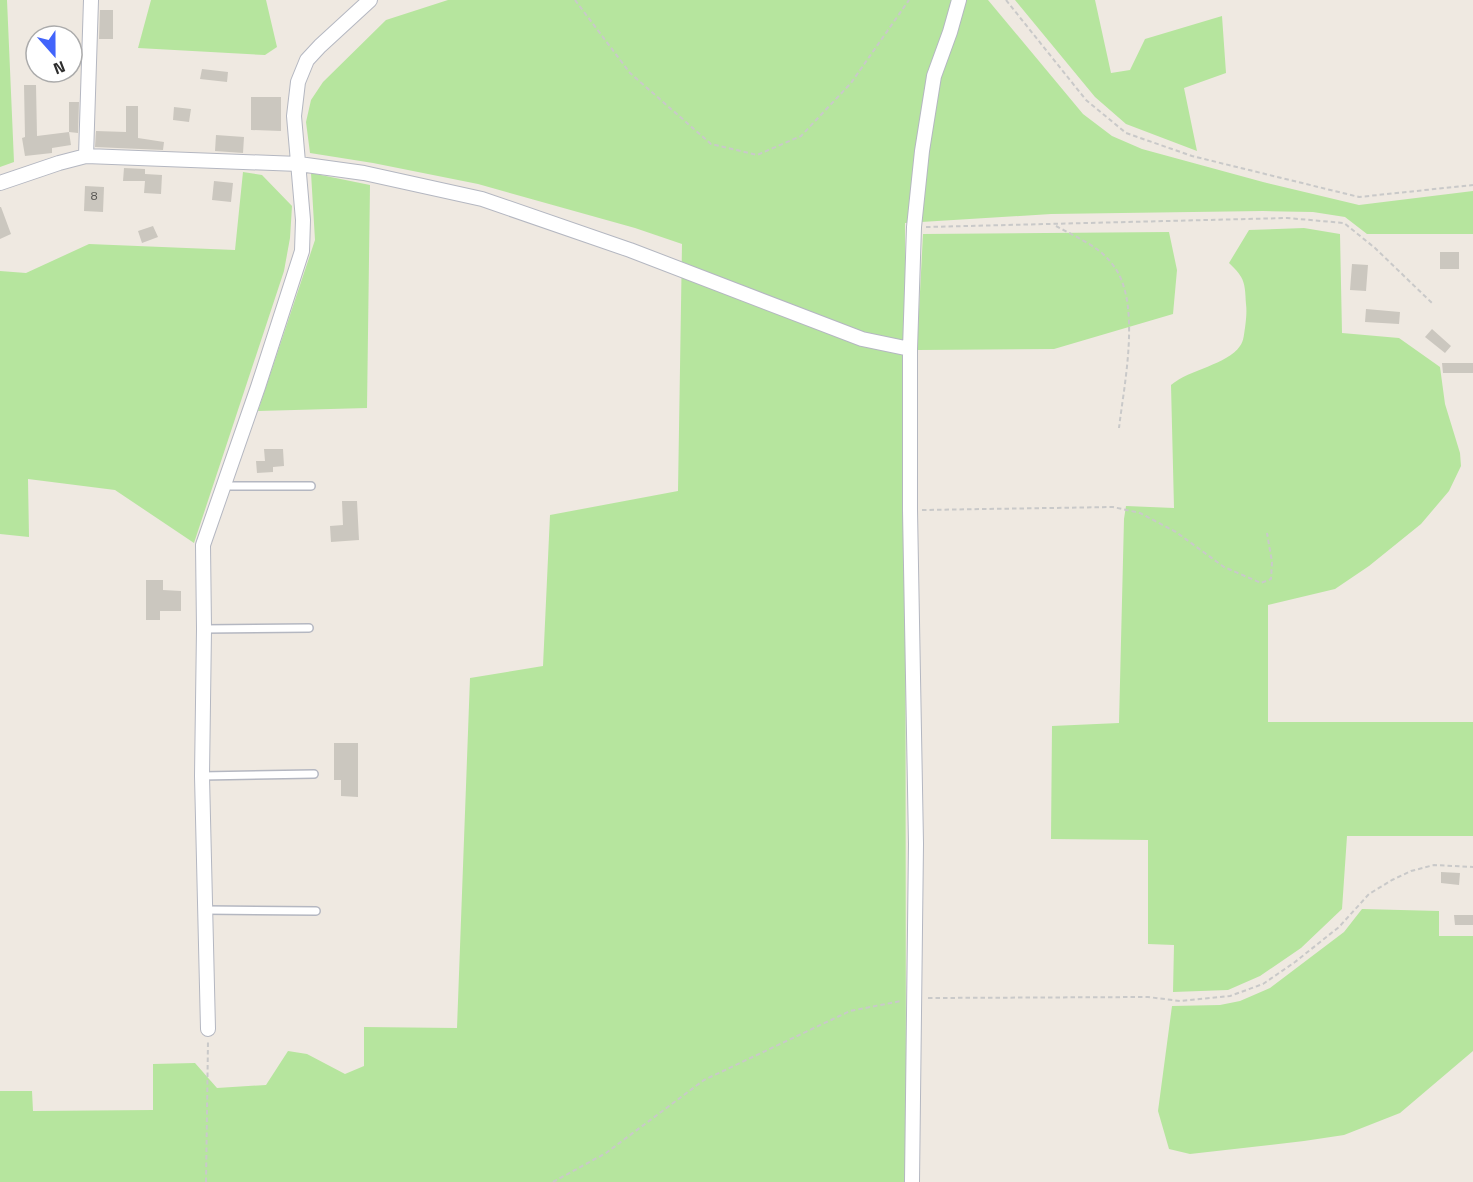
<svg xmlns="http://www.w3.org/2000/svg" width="1473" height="1182" viewBox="0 0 1473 1182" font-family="'Titillium Web',sans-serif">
<rect width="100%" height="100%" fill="#efe9e1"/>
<!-- green -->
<path fill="#b6e59e" d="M0,0H7L14,162L0,167Z
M151,0H266L277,47L265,55L138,48Z
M448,0H988L1083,114L1112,136L1142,149L1263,182L1359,205L1473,191V234H1367L1345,217L1313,212L1263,211L1051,214L905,223L906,1182H0V1091H32L33,1111L153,1110V1064L195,1063L217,1088L266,1085L288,1051L307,1054L345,1074L364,1066V1027L457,1028L470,678L543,666L550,515L678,491L682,244L635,228L478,184L373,163L310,153L306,122L311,100L323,82L386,20Z
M1015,0H1095L1111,73L1130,70L1145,39L1222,16L1226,73L1184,88L1197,151L1126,124L1095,97Z
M243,172L262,175L292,206L290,238L284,271L194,543L115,490L28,479L29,537L0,534V271L26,273L89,244L235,250Z
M311,173L370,185L367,408L258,411L315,240Z
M1304,228L1340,234L1342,333L1399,338L1440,367L1445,404L1460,453L1461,466L1449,491L1421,524L1369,566L1335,589L1268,605V722H1473V836H1347L1342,909L1301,948L1260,976L1228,990L1173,992L1174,945L1148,944V840L1051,839L1052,726L1119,723L1124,519L1126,506L1174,508L1171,385C1190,369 1227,365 1240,346C1244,341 1244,333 1245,328C1246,320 1247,312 1246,304C1245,283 1245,278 1229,263L1249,230Z
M1169,232L1177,270L1173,314L1054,349L917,350L923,234Z
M1362,909L1439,911V936H1473V1051L1400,1113L1344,1135L1304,1141L1190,1154L1169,1149L1158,1111L1172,1006L1220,1005L1240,1001L1270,988L1344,932Z"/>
<!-- building -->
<path fill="#cbc7bf" d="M100,10H113V39H99Z
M202,69L228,72L227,82L200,79Z
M24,85H36L37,136L69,132L71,145L52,148V153L25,156L22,138L25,137Z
M251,97H281V131L251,130Z
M69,102H79L78,133L69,132Z
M126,106H138V138L164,142L163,150L95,147L96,131L126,132Z
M174,107L191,109L189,122L173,120Z
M216,135L244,137L243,153L215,151Z
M124,168L145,169V174L162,175L161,194L144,193L145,181H123Z
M214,181L233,183L231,202L212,200Z
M85,186L104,187L103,212L84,211Z
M0,207H1L11,234L0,239Z
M153,226L158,237L142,243L138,231Z
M1440,252H1459V269H1440Z
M1352,264L1368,265L1366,291L1350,290Z
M1366,309L1400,312L1399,324L1365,322Z
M1432,329L1451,346L1445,353L1425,337Z
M1442,363H1473V373H1443Z
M264,449H283L284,466L273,467V472L257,473L256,461H265Z
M342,501H357L359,540L331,542L330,526L343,525Z
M146,580H163V590L181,591V611H160V620H146Z
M334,743H358V797L341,796V780H334Z
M1441,872L1460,873L1459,885L1441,883Z
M1454,915H1473V925H1455Z"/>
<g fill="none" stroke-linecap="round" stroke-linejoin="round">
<!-- lane casing -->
<g stroke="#b4b7c1" stroke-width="10">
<path id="lane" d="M224,485L231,486H311
M204,629L309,628
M202,776L314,774
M205,910L316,911"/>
</g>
<!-- street casing -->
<g stroke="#b4b7c1" stroke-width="16">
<path id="street" d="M86,156L91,0
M0,183L59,163L86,156L299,164L364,173L482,199L630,250L862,339L910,349
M208,1029L202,776L204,629L203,545L258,387L302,251L303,220L294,116L298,82L307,60L320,46L370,0
M912,1182L916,844L910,510V349L914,227L922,151L934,76L950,32L959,0"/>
</g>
<!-- path -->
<path stroke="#c9c9c9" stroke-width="2" stroke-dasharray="4.5 3" stroke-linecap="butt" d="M575,0L630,73L711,144L757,155L801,136L851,83L909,0
M1006,0L1086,100L1126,133L1192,156L1359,197L1473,185
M1056,226C1076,237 1099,246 1113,265C1142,302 1124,384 1119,428
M926,227L1287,218L1344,223L1375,248L1432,303
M922,510L1113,507L1140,513L1176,532L1224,567L1261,583L1271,579L1272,562L1267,533
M928,998L1148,997L1180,1001L1230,996L1263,984L1295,962L1339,927L1369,894L1392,880L1411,871L1434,865L1473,867
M206,1182L208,1041
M553,1182L606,1153L704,1080L850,1011L901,1001"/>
<!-- lane -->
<use href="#lane" stroke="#fff" stroke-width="7"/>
<!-- street -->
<use href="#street" stroke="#fff" stroke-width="14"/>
</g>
<g text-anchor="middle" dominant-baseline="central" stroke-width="5" stroke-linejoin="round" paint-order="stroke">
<!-- number labels -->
<g font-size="12" fill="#555452">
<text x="94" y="195">8</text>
</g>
</g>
<!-- north arrow -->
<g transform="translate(54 54) rotate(159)"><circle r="28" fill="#ffffff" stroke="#ababab" stroke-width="1.5"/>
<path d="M0-4.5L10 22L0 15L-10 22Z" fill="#4264fb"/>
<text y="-9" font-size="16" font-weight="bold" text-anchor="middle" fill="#2e2e2e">N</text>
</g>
</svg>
